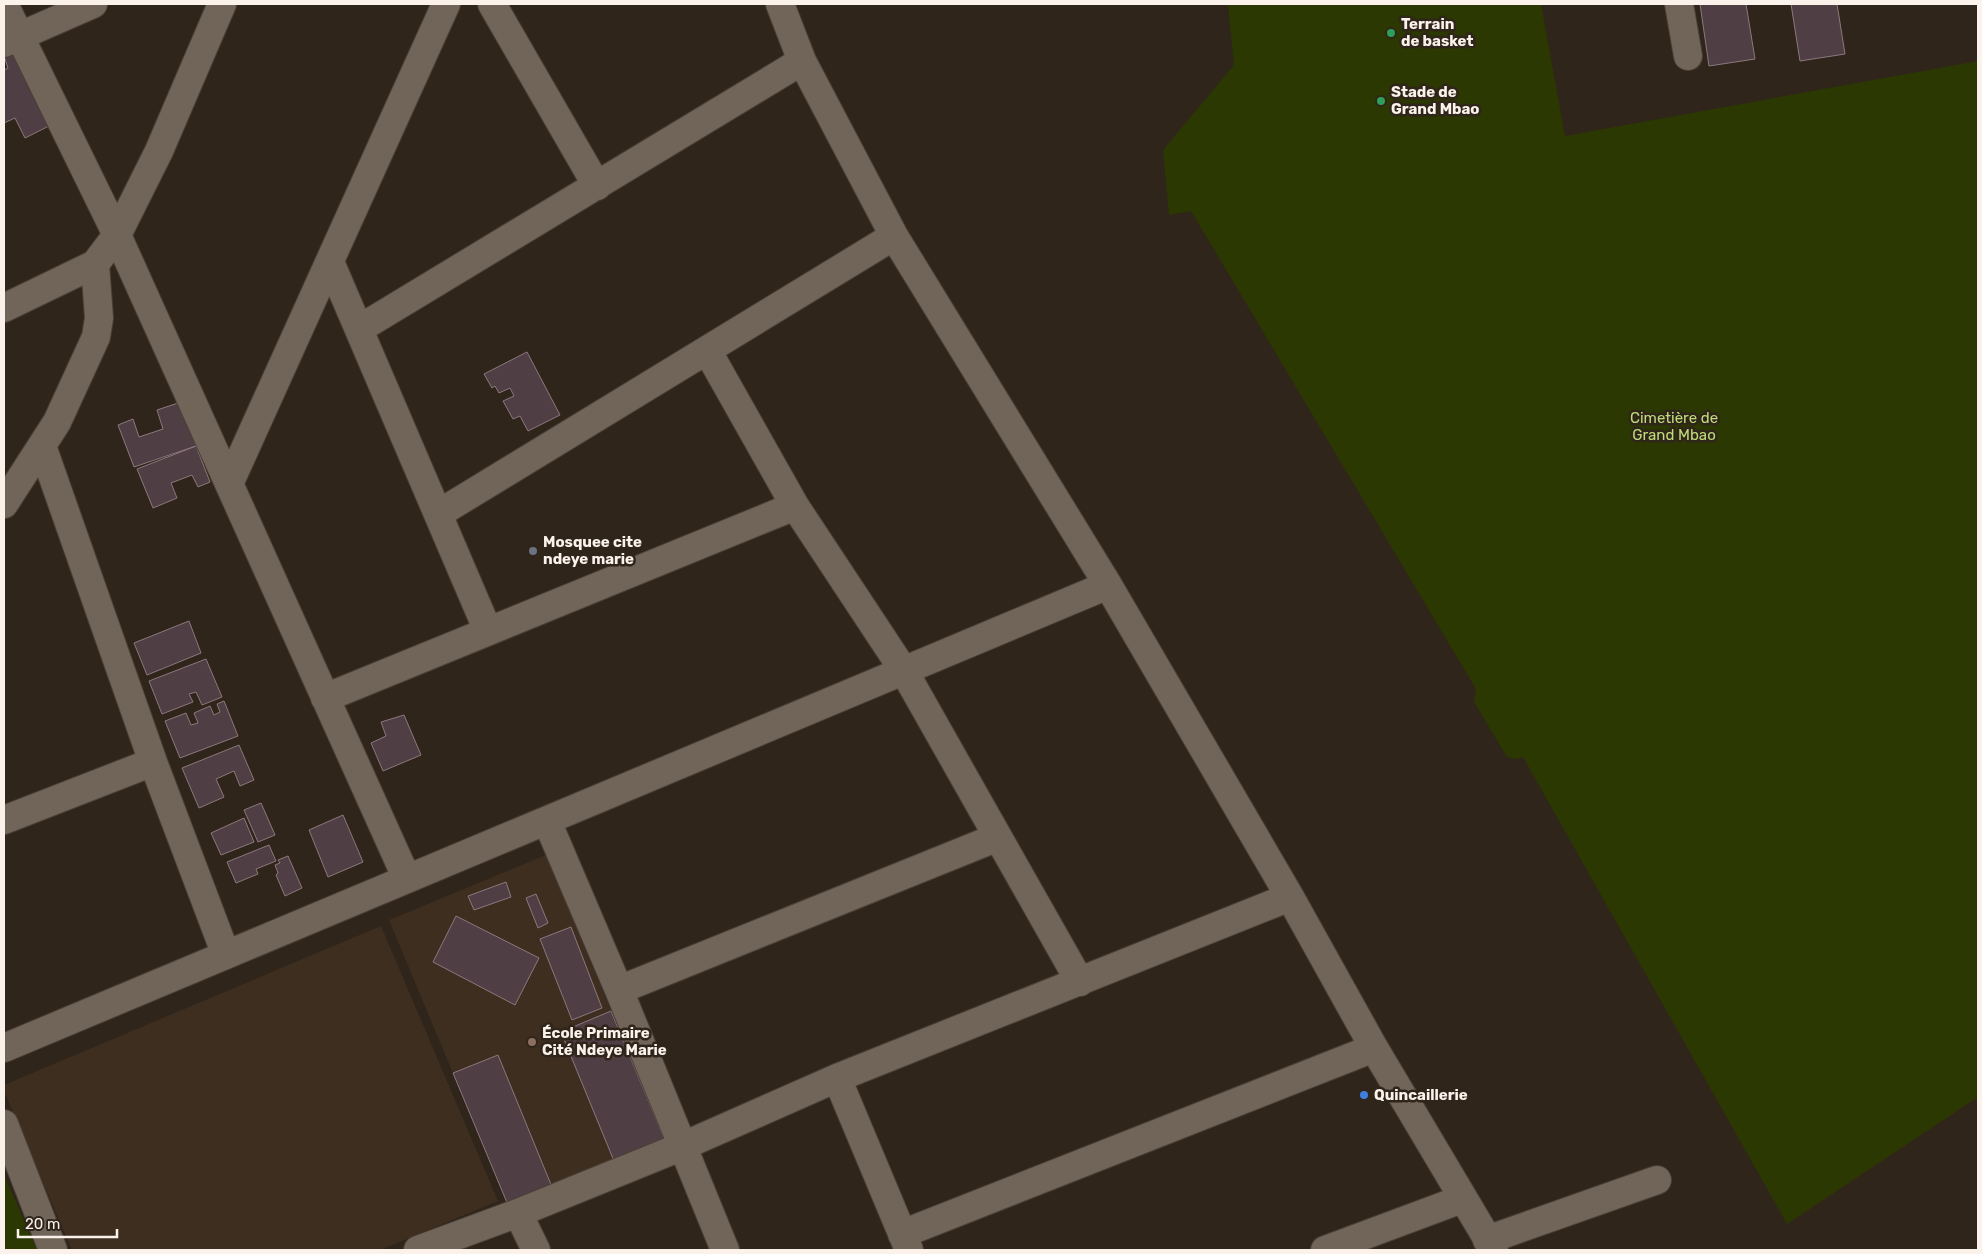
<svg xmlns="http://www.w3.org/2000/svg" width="1982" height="1254" viewBox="0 0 1982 1254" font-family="Rubik,sans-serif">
<rect width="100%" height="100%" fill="#30251a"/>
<!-- built -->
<path fill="#3e2e1f" d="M546,855L665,1141L508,1205L389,920Z
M381,926L498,1201L380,1250H72L4,1091V1085Z"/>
<!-- green -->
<path fill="#2b3802" d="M1228,4H1541L1565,136L1978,61V1097L1787,1224L1523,757L1516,759L1507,757L1474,702L1476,689L1191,211L1169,215L1163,150L1234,65Z
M4,1175L37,1250H4Z"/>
<!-- building -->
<path fill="#4f3e43" stroke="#8c787e" d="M1700,4H1746L1755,59L1709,66Z
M1791,4H1837L1845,54L1800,61Z
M13,52L51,125L25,138L15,118L4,123V70L8,68L4,56Z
M527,352L560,415L528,431L520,416L513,419L503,401L514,396L510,388L499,393L495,386L492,388L484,374Z
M181,402L196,446L134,467L118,425L133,419L139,437L163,429L157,410Z
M196,446L210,482L198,487L192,475L171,483L177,498L153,508L137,469Z
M189,621L201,653L147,675L134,643Z
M206,659L222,697L202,705L196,692L189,694L193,702L162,714L149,681Z
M224,701L238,736L180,758L165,721L186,713L191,725L198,723L194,713L210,706L214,715L220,712L217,704Z
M404,715L421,755L383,771L371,743L386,736L381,722Z
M239,745L254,780L240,786L234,771L216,779L224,797L199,808L182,768Z
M261,803L275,835L258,842L244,810Z
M343,815L363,862L328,877L309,830Z
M244,818L254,842L221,855L211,833Z
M269,845L276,861L256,869L258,874L236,883L227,862Z
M288,856L302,888L285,896L276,875L278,873L275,865L280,863L278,860Z
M506,882L511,897L474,910L468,896Z
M536,894L548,923L538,928L526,898Z
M456,916L539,958L515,1005L433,962Z
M571,927L602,1008L572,1020L540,939Z
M611,1011L665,1141L614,1161L561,1032Z
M498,1055L552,1187L508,1205L453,1073Z"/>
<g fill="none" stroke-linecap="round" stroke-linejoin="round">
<!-- minor casing -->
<g stroke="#4a4038" stroke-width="30">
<path id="minor" d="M4,4L117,235L407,879
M492,4L597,186
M780,4L802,61L894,236L1108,585L1290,897L1374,1048L1494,1250
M1679,4L1688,56
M4,43L93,4
M330,262L488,631
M4,308L95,264L117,235L159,151L222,4
M359,329L802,61
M707,350L795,506L904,671L1080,982
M42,446L153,762L226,955
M229,484L446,4
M4,504L57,422L96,337L99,318L95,264
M438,514L894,236
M325,698L795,506
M4,820L153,762
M547,821L619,990L725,1250
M619,990L998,837
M4,1048L1108,585
M837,1078L909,1250
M4,1124L53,1250
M518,1213L536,1250
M902,1234L1374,1048
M1487,1240L1657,1180
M418,1250L518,1213L683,1146L837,1078L1290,897
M1325,1250L1462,1199"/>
</g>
<!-- minor -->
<use href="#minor" stroke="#716458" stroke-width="28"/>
</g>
<!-- markers -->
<g fill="#2e9e5b" stroke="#30251a" stroke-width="2">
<circle cx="1391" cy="33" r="5"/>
<circle cx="1381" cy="101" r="5"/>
</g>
<circle fill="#6b7280" stroke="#30251a" stroke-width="2" cx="533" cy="551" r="5"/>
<circle fill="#8d6e63" stroke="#30251a" stroke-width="2" cx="532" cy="1042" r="5"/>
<circle fill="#3f7fe0" stroke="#30251a" stroke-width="2" cx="1364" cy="1095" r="5"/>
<g text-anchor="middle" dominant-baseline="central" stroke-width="5" stroke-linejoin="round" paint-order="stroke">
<!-- poi labels -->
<g font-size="15" font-weight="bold" fill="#faf2eb" stroke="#30251a" text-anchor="start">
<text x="1401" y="24">Terrain<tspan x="1401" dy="17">de basket</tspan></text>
<text x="1391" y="92">Stade de<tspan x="1391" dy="17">Grand Mbao</tspan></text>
<text x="543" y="542">Mosquee cite<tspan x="543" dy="17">ndeye marie</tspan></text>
<text x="542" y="1033">École Primaire<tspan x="542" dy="17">Cité Ndeye Marie</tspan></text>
<text x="1374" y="1095">Quincaillerie</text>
</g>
<!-- park labels -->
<g font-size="15" fill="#bedc79" stroke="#30251a">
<text x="1674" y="418">Cimetière de<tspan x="1674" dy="17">Grand Mbao</tspan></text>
</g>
</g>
<!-- border -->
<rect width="1982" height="1254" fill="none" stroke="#faf2eb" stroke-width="10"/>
<!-- scale -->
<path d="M18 1229v8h99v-8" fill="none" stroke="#faf2eb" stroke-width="2.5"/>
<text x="25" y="1229" font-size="15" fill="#faf2eb" stroke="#30251a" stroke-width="4" paint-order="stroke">20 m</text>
</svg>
